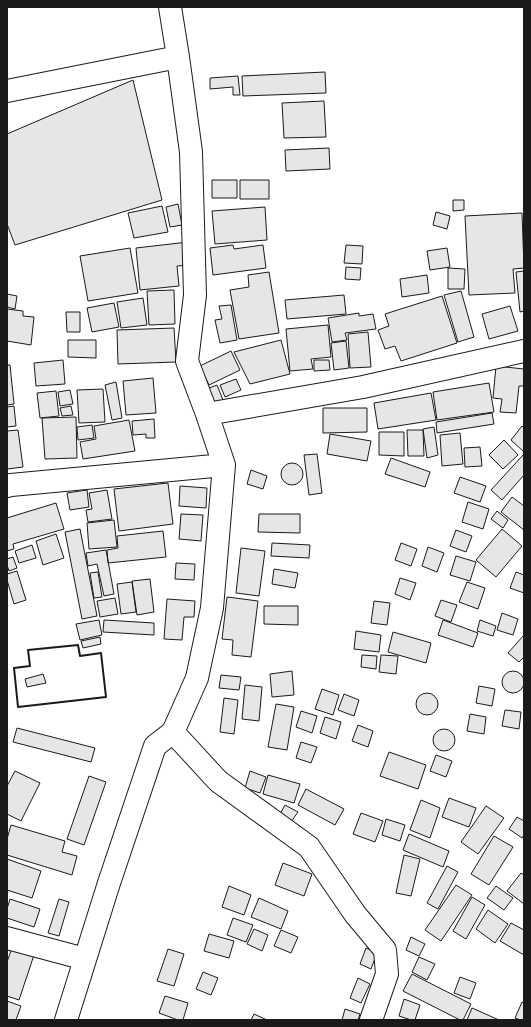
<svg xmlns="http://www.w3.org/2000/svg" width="531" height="1027" viewBox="0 0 531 1027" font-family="'Source Sans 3',sans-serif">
<rect width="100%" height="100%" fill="#fff"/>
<!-- building -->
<path fill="#e6e6e6" stroke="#1a1a1a" d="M325,72L326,93L243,96L242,76Z
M238,76L240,95H233V87L210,89V78Z
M133,80L162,200L15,245L7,224V134Z
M324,101L326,137L284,138L282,103Z
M329,148L330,169L286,171L285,150Z
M212,180H237V198H212Z
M240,180H269V199H240Z
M453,200H464V210L453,211Z
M178,204L182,225L170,227L166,207Z
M162,206L168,232L134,238L128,213Z
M265,207L267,240L215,244L212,211Z
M436,212L450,216L447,229L433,225Z
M522,213L524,268L513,269L515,293L469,295L465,216Z
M188,242L190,265L177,266L179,286L140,290L136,248Z
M233,245L234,249L263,245L266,268L213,275L210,248Z
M346,245L363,246L362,264L344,263Z
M130,248L138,293L88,301L80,256Z
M447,248L450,267L430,270L427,251Z
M346,267L361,268L360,280L345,279Z
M448,268L465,269L464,289H448Z
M524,271V311L520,312L516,272Z
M269,272L279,333L239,339L230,290L249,287L248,275Z
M427,275L429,293L402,297L400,279Z
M174,290L175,324L149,325L147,291Z
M461,291L474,337L458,342L444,295Z
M7,294L17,296L15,309L7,307Z
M344,295L346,314L287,319L285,300Z
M442,296L457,343L401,361L395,346L385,349L378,330L389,326L385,314Z
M143,298L147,325L121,328L117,302Z
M114,303L119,327L92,332L87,308Z
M231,305L237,340L220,343L215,320L222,319L219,306Z
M510,306L518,331L489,339L482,314Z
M7,309L23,311V316L34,317L31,345L7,341Z
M66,312H80V332H67Z
M359,313V316L373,314L376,329L345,333L347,340L332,342L328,318Z
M328,325L331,357L311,359L313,369L290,371L286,329Z
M174,328L176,362L118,364L117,330Z
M368,332L371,367L350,368L348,334Z
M68,340H96V358L68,357Z
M281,340L290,374L250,384L234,352Z
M346,341L349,368L334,370L331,343Z
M231,351L240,370L209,385L200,366Z
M63,360L65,384L36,386L34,363Z
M314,360H329L330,370L314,371Z
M7,365H10L14,404L7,405Z
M496,366L524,369V386H519L516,413L500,412L502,399L493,398Z
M153,378L156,413L126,415L123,381Z
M236,379L241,390L225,397L220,385Z
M116,382L122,418L112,420L105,385Z
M489,383L494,412L437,420L433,392Z
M217,385L223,400L215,403L209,388Z
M103,389L105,422L79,423L77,390Z
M70,390L73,404L60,406L58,392Z
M56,391L59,416L40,418L37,393Z
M431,393L436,420L378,429L374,403Z
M14,406L16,426L7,427V407Z
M71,406L73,415L62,416L60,408Z
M323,408H367V432L323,433Z
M492,413L494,424L437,433L436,422Z
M76,417L77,458L45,459L42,418Z
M154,419L155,438H146V434L133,435L132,421Z
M129,420L135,451L83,459L80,442L96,439L94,426Z
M92,425L94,438L78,440L77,427Z
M522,426L524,428V452L511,440Z
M434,427L438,455L427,458L423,429Z
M18,430L23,467L7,469V431Z
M407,430H423L424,456H408Z
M379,432H404V456L379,455Z
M460,433L463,464L442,466L440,435Z
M330,434L371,441L367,461L327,454Z
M504,440L518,455L503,469L489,455Z
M480,447L482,466L465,467L464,448Z
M317,454L322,493L309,495L304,455Z
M524,454V475L502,500L491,490Z
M391,458L430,472L425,487L385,474Z
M281 474a11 11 0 1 1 22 0a11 11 0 1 1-22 0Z
M251,470L267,476L263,489L247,484Z
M460,477L486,486L480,502L454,493Z
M168,483L173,524L119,531L114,489Z
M180,486L207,488L206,508L179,506Z
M87,490L89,507L70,510L67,493Z
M107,490L112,519L88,522L86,510L92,509L89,493Z
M512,497L524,506V530L501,512Z
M468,502L489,509L483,529L462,522Z
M56,503L64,529L13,544L14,549L7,551V518Z
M497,511L508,520L503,528L491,519Z
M181,514L203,515L201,541L179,539Z
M259,514H300V533L258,532Z
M114,520L117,547L89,549L87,523Z
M80,529L97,616L82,619L65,532Z
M502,529L522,546L496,577L476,560Z
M456,530L472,536L466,552L450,546Z
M163,531L166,557L108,563L107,550L118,548L117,536Z
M56,534L64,558L43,565L36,541Z
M272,543L310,545L309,558L271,556Z
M401,543L417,549L411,566L395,560Z
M32,545L36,558L19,563L15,551Z
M428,547L444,553L437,572L422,566Z
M241,548L265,551L259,596L236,593Z
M106,550L114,594L104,596L97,564L88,566L86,553Z
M456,556L476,562L470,581L450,575Z
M13,557L17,568L9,571L7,565V559Z
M176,563L195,564L194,580L175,579Z
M274,569L298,573L295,588L272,584Z
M17,571L26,600L14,604L7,580V574Z
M98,572L102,597L94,598L90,573Z
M516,572L524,575V593L510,588Z
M400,578L416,583L410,600L395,594Z
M150,579L154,612L137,615L132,581Z
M132,582L136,612L121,614L117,584Z
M467,582L485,588L478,609L459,602Z
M227,597L258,601L251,657L232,655L233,640L222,639Z
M115,598L118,614L100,617L97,601Z
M167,599L195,601L194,617H184L182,640L164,639Z
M441,600L457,605L451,622L435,616Z
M374,601L390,603L387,625L371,623Z
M264,606H298V625L264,624Z
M502,613L518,619L513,635L497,630Z
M99,620L102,635L80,640L76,624Z
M104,620L154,623V635L103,632Z
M443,620L478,633L473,647L438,635Z
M480,620L496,626L493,636L477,631Z
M356,631L381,635L379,652L354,649Z
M393,632L431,643L426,663L388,652Z
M524,635V657L519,662L508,653Z
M100,637L101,644L83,648L81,641Z
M362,655L377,656L376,669L361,667Z
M381,655L398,656L396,674L379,672Z
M502 682a11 11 0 1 1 22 0a11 11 0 1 1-22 0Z
M292,671L294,695L272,697L270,674Z
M43,674L46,683L27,687L25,679Z
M221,675L241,677L239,690L219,688Z
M245,685L262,687L259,721L242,719Z
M479,686L495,689L492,706L476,703Z
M322,689L339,695L333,715L315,709Z
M416 704a11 11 0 1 1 22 0a11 11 0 1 1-22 0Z
M344,694L359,700L354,716L338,710Z
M224,698L238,700L234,734L220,732Z
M276,704L294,707L287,750L268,747Z
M505,710L521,712L519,729L502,726Z
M301,711L317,716L312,733L296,727Z
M470,714L486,717L484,734L467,731Z
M325,717L341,722L336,739L320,733Z
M358,725L373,731L368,747L352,741Z
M17,728L95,748L91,762L13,742Z
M433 740a11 11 0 1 1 22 0a11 11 0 1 1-22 0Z
M301,742L317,747L311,763L296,758Z
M389,752L426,765L418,789L380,776Z
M436,755L452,761L446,777L430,771Z
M15,771L40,783L21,821L7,814V786Z
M250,771L266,777L260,793L245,788Z
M268,775L300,784L294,803L263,794Z
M89,776L106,782L84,845L67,839Z
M306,789L344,809L335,825L298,805Z
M449,798L476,808L469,827L442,817Z
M421,800L440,808L430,838L410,830Z
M285,805L298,812L291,822L279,816Z
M486,806L504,818L478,854L461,842Z
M361,813L383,821L375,842L353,834Z
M517,817L524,821V835L522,838L509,829Z
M386,819L405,825L400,841L382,835Z
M11,825L65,841L62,852L77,856L72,875L7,855V839Z
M409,834L449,851L443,867L403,850Z
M494,836L513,847L489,885L471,874Z
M404,855L420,859L411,896L396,893Z
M7,859L41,871L32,898L7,890Z
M283,863L312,874L304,896L275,885Z
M447,866L458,872L438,909L427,903Z
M521,873L524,875V904L507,891Z
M456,885L472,895L441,941L425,930Z
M229,886L251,895L244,915L222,907Z
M496,886L513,898L504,910L487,898Z
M472,897L485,905L466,939L453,931Z
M259,898L288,911L281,929L251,917Z
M10,899L40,909L34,927L7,918V909Z
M59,899L69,902L59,936L48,933Z
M488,910L508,924L495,943L476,929Z
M233,918L253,925L246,942L227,935Z
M511,923L524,930V955L500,941Z
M254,929L268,935L262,951L247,944Z
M281,930L298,937L291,953L274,946Z
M209,934L234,941L229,958L204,951Z
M411,937L425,944L419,956L406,950Z
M13,945L35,952L19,1000L7,996V962Z
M366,948L377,953L371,969L360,964Z
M168,949L184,954L174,986L157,981Z
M419,957L435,964L427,980L412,972Z
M203,972L218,978L211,995L196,989Z
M412,974L471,1004L463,1020H460L403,991Z
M460,977L476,983L470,999L454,993Z
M358,978L370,984L361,1003L350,998Z
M165,996L188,1003L183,1020H178L159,1013Z
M404,999L420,1005L415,1020H411L399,1016Z
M7,1001L21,1006L16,1020H7Z
M522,1002L524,1003V1020H520L515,1018Z
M472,1008L499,1020H467Z
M345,1009L360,1014L358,1020H342Z
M254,1014L267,1020H251Z"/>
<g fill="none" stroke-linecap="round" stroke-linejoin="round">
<!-- minor casing -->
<g stroke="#1a1a1a" stroke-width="24">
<path id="minor" d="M7,91L178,57
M207,414L363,387L524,351
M7,486L11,485L224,465
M173,732L218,781L309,847L355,914L385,950L387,974L371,1020
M7,938L85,959
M66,1020L109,883L155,746L173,732L197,678L212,608L224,465L207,414L187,361L195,295L191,152L178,57L170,7"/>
</g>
<!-- minor -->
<use href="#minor" stroke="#fff" stroke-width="22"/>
<!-- wall -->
<path stroke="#1a1a1a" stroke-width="2" d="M78,645L80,656L101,653L106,697L18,707L14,668L30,666L28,650Z"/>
</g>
<!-- border -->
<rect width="531" height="1027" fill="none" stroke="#1a1a1a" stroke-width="16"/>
</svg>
